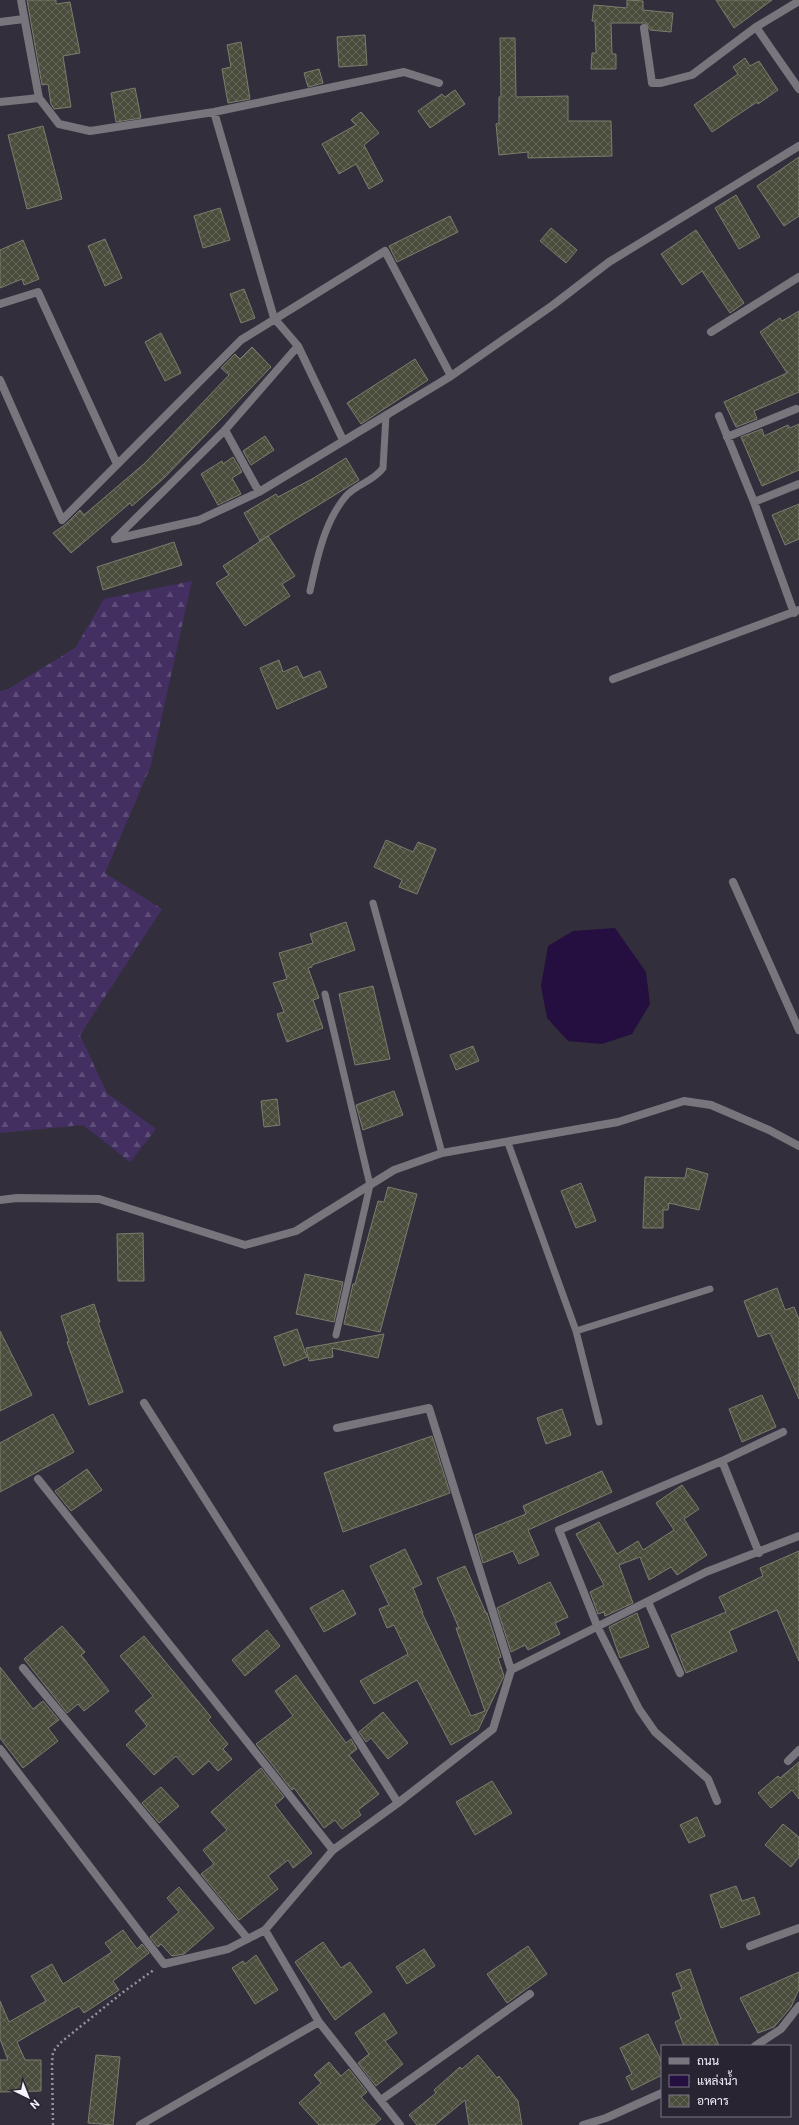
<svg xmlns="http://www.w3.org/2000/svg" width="799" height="2125" viewBox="0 0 799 2125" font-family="Roboto,Sarabun,sans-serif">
<defs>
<pattern id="forest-firs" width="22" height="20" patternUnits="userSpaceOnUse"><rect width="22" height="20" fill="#432f62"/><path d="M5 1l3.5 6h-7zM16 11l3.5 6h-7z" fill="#5f4e79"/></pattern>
<pattern id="building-cross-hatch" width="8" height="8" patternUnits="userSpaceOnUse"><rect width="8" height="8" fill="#4a4c3c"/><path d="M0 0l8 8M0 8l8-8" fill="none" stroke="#656659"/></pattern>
</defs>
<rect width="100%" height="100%" fill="#332e3c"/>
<!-- forest -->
<path fill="url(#forest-firs)" d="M192,581L151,765L105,873L162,909L80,1035L107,1093L156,1129L130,1162L83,1125L0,1133V691L8,689L75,648L104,599Z"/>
<!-- water -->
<path fill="#250e40" d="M615,928L646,972L650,1004L632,1034L602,1044L568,1041L547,1018L541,986L548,946L573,931Z"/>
<!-- building -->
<path fill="url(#building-cross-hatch)" stroke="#7b7e6d" d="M27,0H56V4L70,2L80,53L63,56L71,107L54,109L51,104L48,84L42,85Z
M627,0L643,1V10L673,13L671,32L650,30L646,23H611L612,54H616V69H591L592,53H596L595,21H592L594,5L627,8Z
M716,0H772L734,28Z
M365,35L367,65L339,67L337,37Z
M500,38H515L516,97L568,96V121H611L612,156L528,158V152L499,155L496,124L499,123V97H501Z
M241,42L250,99L228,103L222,69L231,67L227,45Z
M745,58L750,66L759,61L778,90L758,104L757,102L712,132L694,105L738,74L733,67Z
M319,69L323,83L308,87L304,73Z
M135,88L141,118L116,122L111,93Z
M455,90L465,104L430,128L418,111L442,94L445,97Z
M361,112L379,133L364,145L383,181L369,189L356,164L339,174L322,144L356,125L351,120Z
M43,126L62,199L27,209L8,135Z
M799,157V216L784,226L757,186Z
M736,195L760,237L739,249L715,208Z
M220,208L230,240L203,248L194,216Z
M450,216L458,232L397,262L389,246Z
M551,228L577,250L566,263L540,241Z
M696,230L744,303L730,313L702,271L682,285L661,254Z
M105,239L122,278L105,286L88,246Z
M23,240L39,279L24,285L22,279L0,288V250Z
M244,289L255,318L241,323L230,294Z
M799,311V392L754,411L757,419L736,427L724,402L787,373L760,332L780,318L782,321Z
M161,333L181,373L165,381L145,342Z
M252,347L271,367L164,478L132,506L130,503L71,553L53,533L66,524L80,510L84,515L145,463L229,375L221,368L235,354L240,359Z
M415,359L428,380L361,424L347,403Z
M799,424V470L762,486L741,437L762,429L764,436L788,425L790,428Z
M265,436L274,450L251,465L243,451Z
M233,457L242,472L232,478L241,494L218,505L201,474L222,461L223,464Z
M346,458L359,480L260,541L244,513L276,494L278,497L312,479Z
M799,504V539L785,545L772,515Z
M268,536L295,576L282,584L290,596L245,626L216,583L229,575L223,566Z
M174,542L182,565L103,590L97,567Z
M279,660L283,672L297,666L303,678L320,671L327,687L277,709L260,668Z
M386,840L413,852L418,842L436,849L417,894L399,887L402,880L374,867Z
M346,922L355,950L312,965V967L308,968L319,998L313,1000L323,1028L287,1042L277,1014L284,1012L273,983L287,979L279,953L313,943L310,934Z
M373,986L390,1059L355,1065L339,994Z
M473,1046L479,1061L456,1070L450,1055Z
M394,1091L403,1115L363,1130L356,1105Z
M277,1099L280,1125L264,1127L261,1101Z
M687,1168L708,1174L699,1210L669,1203L668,1210H663V1228H643L645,1177L685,1178Z
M581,1183L596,1221L576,1228L561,1191Z
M388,1187L417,1194L380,1332L344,1324L353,1284H355L378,1201L384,1202Z
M143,1233L144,1281H118L117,1234Z
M305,1274L343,1282L334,1322L296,1314Z
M777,1288L785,1310L794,1307L799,1319V1399L770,1333L758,1337L744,1301Z
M94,1304L100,1322H98L123,1392L89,1405L67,1342H69L61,1316Z
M297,1329L307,1357L284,1366L274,1337Z
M0,1331L32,1395L0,1411Z
M384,1334L378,1358L332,1348L333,1357L309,1361L306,1348Z
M762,1395L776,1427L742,1442L729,1409Z
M562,1409L571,1435L546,1444L537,1418Z
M53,1414L74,1452L0,1492V1443Z
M432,1436L450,1493L343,1532L324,1473Z
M87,1469L102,1490L71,1511L55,1491Z
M602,1471L612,1492L528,1530L539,1555L519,1564L513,1551L483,1563L475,1535L526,1514L523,1506Z
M682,1485L699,1509L684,1519L707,1555L677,1575L671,1567L649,1580L640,1557L619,1565L633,1603L605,1616L604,1612L598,1614L590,1592L604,1585L576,1534L599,1522L617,1554L638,1541L643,1550L674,1530L656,1503Z
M405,1549L422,1584L413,1588L423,1613H422L471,1716L485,1711L456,1628H459L437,1578L465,1566L486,1613H487L501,1657L498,1658L504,1676L502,1680L478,1730L451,1745L417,1680L374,1704L360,1681L408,1654L394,1625L387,1628L379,1609L389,1605L370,1566Z
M799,1551V1661L777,1610L729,1631L737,1651L686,1673L671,1635L726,1612L719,1597L763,1576L760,1568Z
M550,1582L568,1617L555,1623L560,1634L528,1650L525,1645L511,1652L497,1608Z
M343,1590L356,1614L324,1632L310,1608Z
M637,1613L649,1647L620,1658L609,1627Z
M62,1626L85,1652L81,1655L109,1691L84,1711L78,1704L67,1713L24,1659Z
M267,1630L280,1646L245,1676L232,1660Z
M144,1636L211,1717L208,1720L228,1744L223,1749L232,1759L218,1771L209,1761L193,1775L176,1756L154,1775L126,1745L147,1726L135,1711L153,1696L120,1656Z
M0,1667L33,1709L43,1701L59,1720L48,1728L58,1741L23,1768L0,1738Z
M296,1675L346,1743L351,1739L357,1749L349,1755L379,1794L358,1810L361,1815L342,1829L335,1820L324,1828L294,1788L292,1790L256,1744L293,1716L275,1691Z
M383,1712L408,1743L388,1759L371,1738L366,1742L359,1732Z
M799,1762V1799L792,1790L771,1808L758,1793L778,1776L780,1778Z
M261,1768L284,1797L275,1805L312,1853L293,1868L288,1860L268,1876L278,1889L239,1920L201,1874L214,1864L203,1850L227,1830L211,1812Z
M492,1781L512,1813L475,1835L456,1802Z
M161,1787L179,1806L159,1823L142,1803Z
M697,1817L705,1836L689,1843L680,1825Z
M783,1824L799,1837V1857L791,1867L765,1845Z
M736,1886L742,1901L754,1897L760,1914L721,1928L710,1895Z
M179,1887L214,1928L184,1954L172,1956L161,1944L158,1947L150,1937L179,1912L167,1898Z
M123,1930L137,1949L142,1944L149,1953L113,1981L119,1990L84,2013L79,2006L17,2042L25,2060H41V2091L0,2092V2060H8L0,2039V2001L9,2022L46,2001L31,1976L52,1964L63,1984L112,1952L105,1943Z
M323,1942L341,1968L350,1962L372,1992L335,2020L295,1962Z
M528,1946L547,1974L507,2003L487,1974Z
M424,1949L435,1966L407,1984L396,1967Z
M256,1955L278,1990L255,2004L232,1968L243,1961L245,1964Z
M690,1969L704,2009L719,2046H684L675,2022L681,2019L672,1993L682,1989L676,1974Z
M799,1972V1989L791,2007L774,2027L758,2033L740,1998Z
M384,2013L397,2033L385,2041L403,2064L376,2086L358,2063L369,2054L355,2033Z
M648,2034L662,2062V2075L632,2090L626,2077L632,2074L620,2048Z
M96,2055L120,2057L113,2125L88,2123Z
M478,2055L497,2078L499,2076L518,2101L522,2125H469L465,2100L435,2125H417L409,2115L436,2093L434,2090L460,2067L462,2069Z
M329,2062L341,2076L349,2069L367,2092L361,2097L381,2119L374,2125H319L299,2103L321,2083L314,2075Z"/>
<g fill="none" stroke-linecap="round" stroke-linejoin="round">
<!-- path -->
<path stroke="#96929e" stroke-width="2.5" stroke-dasharray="2 3" stroke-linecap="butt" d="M53,2125L52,2063L53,2052L60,2043L122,1993L155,1969"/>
<!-- lane -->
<path stroke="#78757d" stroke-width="7" d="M310,591C317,559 324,522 346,496C357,484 374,481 383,468L386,415
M373,903L442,1153
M325,994L370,1185L336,1335
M508,1143L576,1331L599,1422
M576,1331L710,1289"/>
<!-- street -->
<path stroke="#78757d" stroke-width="8" d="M21,0L39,98L59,124L90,131L214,112L404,72L439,83
M0,22L24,19
M756,27L799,89
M644,28L652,83H661L692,75L756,27L799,1
M0,102L39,98
M214,112L274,318L298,346L343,440
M0,304L38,292L117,464
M711,332L799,277
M0,380L62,520L241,340L385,251L451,376
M719,416L754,502L794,613
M225,430L259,492
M727,437L796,409
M754,502L799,484
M116,538L225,430L298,346
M115,539L199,520L259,492L451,376L553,305L609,262L799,146
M613,679L799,610
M733,882L799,1030
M0,1200L17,1198L99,1199L245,1245L296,1231L394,1170L442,1153L618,1122L684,1101L711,1105L769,1130L799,1146
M144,1403L398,1803
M337,1428L429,1408L511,1670
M722,1461L759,1553
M38,1479L333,1850
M648,1602L680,1673
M23,1668L248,1939
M0,1749L164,1964L228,1949L265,1930L333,1850L398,1803L493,1729L511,1670L706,1572L799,1536
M788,1761L799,1750
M717,1801L708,1779L655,1732L639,1709L598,1628L559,1530L722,1461L783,1432
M265,1930L319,2022L400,2125
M750,1946L799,1928
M755,2046L781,2029L799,2006
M381,2100L530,1994
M140,2125L319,2022
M583,2125L606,2118L662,2093"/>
</g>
<!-- legend -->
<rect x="661" y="2045" width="130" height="72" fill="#292432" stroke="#7b7783"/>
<rect x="669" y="2058" width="20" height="6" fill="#78757d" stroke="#7b7783"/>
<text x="697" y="2065" font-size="12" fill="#f6f3fc">ถนน</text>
<rect x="669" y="2075" width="20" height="12" fill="#250e40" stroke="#7b7783"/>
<text x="697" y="2085" font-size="12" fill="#f6f3fc">แหล่งน้ำ</text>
<rect x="669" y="2095" width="20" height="12" fill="url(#building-cross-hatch)" stroke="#7b7783"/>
<text x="697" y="2105" font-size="12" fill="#f6f3fc">อาคาร</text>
<!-- north arrow -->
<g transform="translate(28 2097) rotate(137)" stroke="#292432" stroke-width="3" paint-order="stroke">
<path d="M0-3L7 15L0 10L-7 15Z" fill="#f6f3fc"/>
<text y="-6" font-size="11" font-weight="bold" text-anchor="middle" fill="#f6f3fc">N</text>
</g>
</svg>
